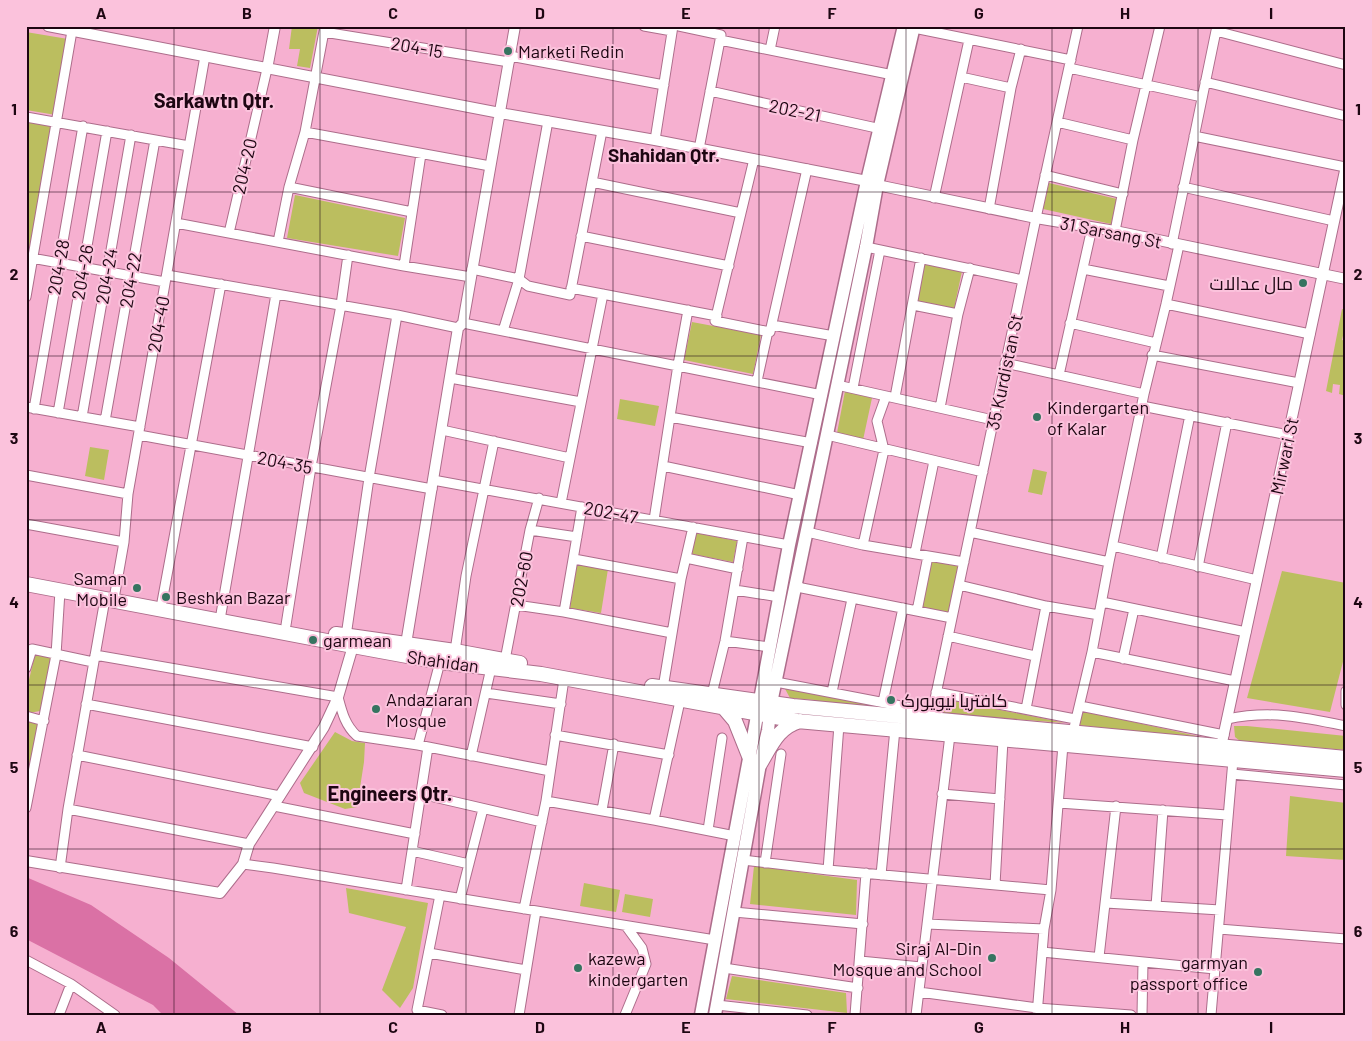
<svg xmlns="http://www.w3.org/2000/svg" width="1372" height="1041" viewBox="0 0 1372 1041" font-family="Barlow,Cairo,sans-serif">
<rect width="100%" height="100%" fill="#f6b0d0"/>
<!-- green -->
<path fill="#bbbe5f" d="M292,26H318L310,68L297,66L300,49H289Z
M26,32L68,39L56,115L26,110Z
M26,121L53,126L31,252L26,251Z
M1049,183L1117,199L1111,224L1043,209Z
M295,195L405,218L398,256L287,238Z
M924,263L962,271L954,309L916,301Z
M1342,309L1346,310V323L1342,340L1346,341V396L1339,394L1340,385L1333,384L1332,393L1326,391Z
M692,322L761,335L753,374L684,360Z
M845,391L872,398L863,440L837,433Z
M620,399L659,406L655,426L617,419Z
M90,447L109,450L104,480L85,476Z
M1033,469L1047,472L1042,495L1028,492Z
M696,533L737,541L733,562L692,554Z
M923,559L959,566L949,614L913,606Z
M577,564L608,569L601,613L570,608Z
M1282,571L1346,583V650L1330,712L1247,698Z
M35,655L51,657L40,711L29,713L26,711V692Z
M784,687L889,708L825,705L815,700L790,698Z
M941,698L1065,723L938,713Z
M1079,710L1206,738L1076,725Z
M26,721L37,724L41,727L28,773L26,761Z
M1234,726H1247L1346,736V750L1240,741L1235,737Z
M335,732L352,741L365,743L364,762L357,807L345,809L304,793L300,783Z
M1290,796L1346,803V860L1286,856Z
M754,866L857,880L856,915L750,904Z
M584,883L620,890L616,912L580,906Z
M346,888L428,903L413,988L400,1008L382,990L406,927L349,913Z
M625,894L653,899L650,917L622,912Z
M732,976L846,993L847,1013L726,999Z"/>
<!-- water -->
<path fill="#da71a5" d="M26,877L91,905L169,958L239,1015H163L153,1005L26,939Z"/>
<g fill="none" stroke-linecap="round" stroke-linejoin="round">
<!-- minor casing -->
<g stroke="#ad6d8b" stroke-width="11">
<path id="minor" d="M644,26L672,31
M679,26L721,35L699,149
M914,28L1071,60
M1216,31L1346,65
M324,32L509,62
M720,40L893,75
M770,50L775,26
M510,56L664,85
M1069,68L1202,97
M961,77L1011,88
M1205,82L1346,116
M710,91L881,129
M26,117L189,146
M1057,122L1133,140
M305,132L490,166
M1194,136L1345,167
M655,140L673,26
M754,159L715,321L770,332L807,169
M1045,175L1123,194
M592,182L741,213
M289,187L412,212
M1183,187L1334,221
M934,198L969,40
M989,209L1011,88L1021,49
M176,223L404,266L471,277
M1115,231L1133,140L1160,26
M229,233L267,69
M581,236L729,266
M278,242L289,187L305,132L325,26
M1172,244L1217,26
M866,247L1023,280
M26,257L165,282
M404,266L421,154
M472,269L519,279L528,286L570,295L602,131
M1083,269L1169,286
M167,275L397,315L458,328
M571,288L717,316
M26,297L72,31
M1166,304L1310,334
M913,305L958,314
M463,323L822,395
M1070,323L1156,343
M772,325L834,336
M503,331L519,279L548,121
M1152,355L1299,383
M1005,363L1144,394
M1059,375L1092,228
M450,378L581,402
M757,381L768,331
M837,385L993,420
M853,388L880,250
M895,397L921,258
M1142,406L1288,435
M26,407L140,427
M940,408L958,314L970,268
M34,409L83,126
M58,413L107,131
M82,417L131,135
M670,417L812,443
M105,421L155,140
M442,430L570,458
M139,435L432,489
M827,435L983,472
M663,466L800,495
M26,475L128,494
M433,480L789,545
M561,503L603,294
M654,520L678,365L688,310
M26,524L124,542
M530,530L577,537
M807,532L863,545L964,562
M970,532L1109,562
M863,545L884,450L877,421L886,396
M1113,546L1257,580
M915,553L934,461
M686,558L738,569
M1161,558L1190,415
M574,559L681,579
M1198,567L1227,422
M795,585L802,588L952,618
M959,585L1046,606L1099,615
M735,590L779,597
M115,593L124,542L128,494L205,56
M162,602L221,284
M1102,602L1246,632
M516,605L564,612L672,633
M917,611L928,556
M564,612L582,507
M221,614L276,294
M286,625L311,467L341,305L348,255
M346,636L369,478L397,315
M948,636L1035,656
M725,641L769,647
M455,651L466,576L494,441
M1092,652L1235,681
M95,655L338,697C342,712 345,725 357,736L418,745L550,771
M1123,659L1134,609
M505,660L530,530L539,498
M26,668L32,649L93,662
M776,682L932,712
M663,688L681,579L693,527
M1346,691V705
M832,692L852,599
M936,692L1075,719
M486,693L561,704
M712,694L725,641L743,537
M883,702L903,608
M86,704L313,747
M1080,706L1224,735
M1026,709L1046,606
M26,716L44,721
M931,718L1036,218L1078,26
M1227,719C1271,710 1303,717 1346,726
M1073,732L1092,652L1109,562L1144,394L1166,304L1179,245
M555,735L669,755
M418,745L440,662
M77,755L280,796
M471,756L491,668
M1232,774L1346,785
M421,794L542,822
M942,794L1000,799
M546,801L654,820L735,836
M1059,803L1227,815
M274,806L415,834
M26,808L56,655L60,591
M68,809L249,844
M602,810L614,744
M654,820L680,701
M708,830L722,738
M412,851L469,864
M743,860L828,870L1051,890
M765,863L781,754
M243,864L273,868L715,940
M60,868L68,809L105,599
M828,870L839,725
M881,875L895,729
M995,885L1003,740
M406,890L428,747
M440,895L417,1010L442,1015
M460,899L483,809
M1106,903L1220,910
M1156,906L1163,810
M524,909L546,801L564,679
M734,912L863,924
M927,924L1044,929
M1219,929L1346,939
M1042,952L1215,969
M429,953L526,970
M1099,957L1116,806
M26,960L71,984L115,1015
M860,961L921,967
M724,968L858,988
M919,992L1037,1008L1131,1015
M717,1005L807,1015
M59,1015L71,984
M519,1015L536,911
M625,1015L646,964L642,948L626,926
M855,1015L866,873
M916,1015L950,735
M1037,1015L1044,929L1051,890L1063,745
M1142,1015L1143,962
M1211,1015L1233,760"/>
</g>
<!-- tertiary casing -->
<g stroke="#ad6d8b" stroke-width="12">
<path id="tertiary" d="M48,26L500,113L655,140L867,181
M267,69L275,26
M877,185L1036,218L1115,231L1346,279
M406,644L458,328L463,323L515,26
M1221,747L1346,166
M26,861L220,893L243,864L249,844L324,727L338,697L353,646"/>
</g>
<!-- secondary casing -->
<g stroke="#ad6d8b" stroke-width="15">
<path id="secondary" d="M701,1015L789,545L867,181L904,26
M715,1015L760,764L768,730L771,703L866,247L877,185L914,26"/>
</g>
<!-- primary casing -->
<g stroke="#ad6d8b" stroke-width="16">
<path id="primary" d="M26,584L353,646L440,662L541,674L797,721L1346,770
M336,634L455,651L520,663
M652,686L793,706L1346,758
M724,708L735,721L749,756
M760,764C771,746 778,727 800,721"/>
</g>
<!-- minor -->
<use href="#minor" stroke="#fff" stroke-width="9"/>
<!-- tertiary -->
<use href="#tertiary" stroke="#fff" stroke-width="10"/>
<!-- secondary -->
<use href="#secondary" stroke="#fff" stroke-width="12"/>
<!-- primary -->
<use href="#primary" stroke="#fff" stroke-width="14"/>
</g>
<!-- grid -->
<path fill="none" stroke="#1d0612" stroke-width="1" stroke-opacity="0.55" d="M174,26V1015M320,26V1015M466,26V1015M613,26V1015M759,26V1015M906,26V1015M1052,26V1015M1198,26V1015M26,192H1346M26,356H1346M26,520H1346M26,685H1346M26,849H1346"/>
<!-- markers -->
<g fill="#367460" stroke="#fbc2dc" stroke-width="2">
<circle cx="508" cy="51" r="5"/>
<circle cx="1303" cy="283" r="5"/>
<circle cx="1037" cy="417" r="5"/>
<circle cx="137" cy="588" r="5"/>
<circle cx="166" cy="597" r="5"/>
<circle cx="313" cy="640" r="5"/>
<circle cx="891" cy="700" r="5"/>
<circle cx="376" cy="709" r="5"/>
<circle cx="992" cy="958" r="5"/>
<circle cx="578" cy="968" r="5"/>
<circle cx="1258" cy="972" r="5"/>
</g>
<g text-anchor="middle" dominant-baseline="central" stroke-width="4" stroke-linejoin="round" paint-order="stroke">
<!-- street labels -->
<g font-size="18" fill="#1d0612" stroke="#fbc2dc">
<text transform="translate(417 47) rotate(10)">204-15</text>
<text transform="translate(795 110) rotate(12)">202-21</text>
<text transform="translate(244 166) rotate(-77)">204-20</text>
<text transform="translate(1111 232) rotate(11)">31 Sarsang St</text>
<text transform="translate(58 267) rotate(-80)">204-28</text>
<text transform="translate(82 272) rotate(-80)">204-26</text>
<text transform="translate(106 276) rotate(-80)">204-24</text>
<text transform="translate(130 280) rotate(-80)">204-22</text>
<text transform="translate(158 324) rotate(-80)">204-40</text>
<text transform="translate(1004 372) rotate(-78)">35 Kurdistan St</text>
<text transform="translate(1284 456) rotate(-78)">Mirwari St</text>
<text transform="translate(285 462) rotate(11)">204-35</text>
<text transform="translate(611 512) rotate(11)">202-47</text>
<text transform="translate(521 579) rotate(-79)">202-60</text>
<text transform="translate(443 661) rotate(8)">Shahidan</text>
</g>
<!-- poi labels -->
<g font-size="18" fill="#1d0612" stroke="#fbc2dc" text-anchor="start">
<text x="518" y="51">Marketi Redin</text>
<text x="1293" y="283" text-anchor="end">مال عدالات</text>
<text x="1047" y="407">Kindergarten<tspan x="1047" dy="21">of Kalar</tspan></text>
<text x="127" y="578" text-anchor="end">Saman<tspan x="127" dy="21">Mobile</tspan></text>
<text x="176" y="597">Beshkan Bazar</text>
<text x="323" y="640">garmean</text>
<text x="386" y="699">Andaziaran<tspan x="386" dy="21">Mosque</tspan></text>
<text x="901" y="700">کافتریا نیویورک</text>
<text x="982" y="948" text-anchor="end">Siraj Al-Din<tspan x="982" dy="21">Mosque and School</tspan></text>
<text x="588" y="958">kazewa<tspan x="588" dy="21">kindergarten</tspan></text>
<text x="1248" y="962" text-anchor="end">garmyan<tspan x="1248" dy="21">passport office</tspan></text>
</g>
<!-- neighbourhood labels -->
<g font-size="19" font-weight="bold" fill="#1d0612" stroke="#fbc2dc">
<text x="664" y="154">Shahidan Qtr.</text>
</g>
<!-- quarter labels -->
<g font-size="20" font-weight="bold" fill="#1d0612" stroke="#fbc2dc">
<text x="214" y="100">Sarkawtn Qtr.</text>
<text x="390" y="793">Engineers Qtr.</text>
</g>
</g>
<!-- border -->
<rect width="1372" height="1041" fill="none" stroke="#fbc2dc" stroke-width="55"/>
<rect x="28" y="28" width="1316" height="986" fill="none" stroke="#1d0612" stroke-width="2"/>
<g font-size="16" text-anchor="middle" font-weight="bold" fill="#1d0612">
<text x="101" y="19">A</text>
<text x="247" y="19">B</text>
<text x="393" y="19">C</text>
<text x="540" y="19">D</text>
<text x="686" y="19">E</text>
<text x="832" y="19">F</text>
<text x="979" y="19">G</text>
<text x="1125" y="19">H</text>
<text x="1271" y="19">I</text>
<text x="14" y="115">1</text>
<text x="1358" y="115">1</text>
<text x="14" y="280">2</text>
<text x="1358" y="280">2</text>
<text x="14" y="444">3</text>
<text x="1358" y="444">3</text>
<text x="14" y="608">4</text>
<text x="1358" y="608">4</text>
<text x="14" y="773">5</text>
<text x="1358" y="773">5</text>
<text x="14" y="937">6</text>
<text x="1358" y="937">6</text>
<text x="101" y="1033">A</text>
<text x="247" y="1033">B</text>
<text x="393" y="1033">C</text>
<text x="540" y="1033">D</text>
<text x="686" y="1033">E</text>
<text x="832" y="1033">F</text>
<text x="979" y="1033">G</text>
<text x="1125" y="1033">H</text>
<text x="1271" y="1033">I</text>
</g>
</svg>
